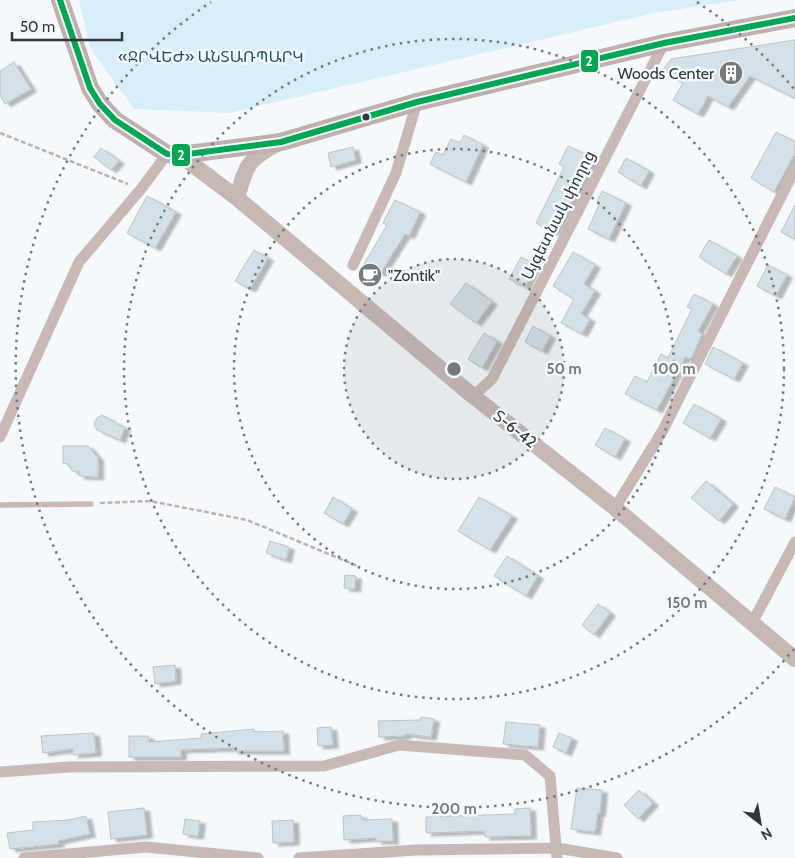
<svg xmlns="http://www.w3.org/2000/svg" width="795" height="858" viewBox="0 0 795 858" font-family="Cabin,'Noto Sans Armenian',sans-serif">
<defs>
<filter id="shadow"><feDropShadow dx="5.5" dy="3" stdDeviation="1" flood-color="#0004"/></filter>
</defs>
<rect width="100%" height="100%" fill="#f6f9fb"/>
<!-- green -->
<path fill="#d8eefa" d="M79,0H740L654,13L230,113L134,109L90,48Z"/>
<!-- building -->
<path fill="#d4e1e8" stroke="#c0c2c3" filter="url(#shadow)" d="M795,40V98L750,76L728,107L708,96L698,114L673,100L683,83L662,71L671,59Z
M14,62L31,89L5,104L0,95V71Z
M776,132L795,142V153L774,192L751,178Z
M464,135L483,145L466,182L430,164L436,152L443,155L451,139L460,143Z
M568,146L595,159L553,233L536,223L564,167L559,164Z
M353,147L356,160L331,167L328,153Z
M101,148L119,161L111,170L94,157Z
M626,158L649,171L641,186L618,172Z
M602,191L626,203L609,239L588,229L600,203L597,202Z
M147,196L176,212L155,248L127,233Z
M395,200L420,212L409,236L405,234L380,274L364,264L387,225L383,223Z
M795,205V239L781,232Z
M709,240L737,256L726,274L699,257Z
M254,250L268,258L250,289L235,281Z
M573,252L595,265L584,284L595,291L581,314L590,319L582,334L561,323L574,299L553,286Z
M521,257L536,265L525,287L509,279Z
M768,265L787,275L776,296L757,286Z
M466,283L492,302L476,323L450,304Z
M694,294L713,304L698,331L702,334L692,357L690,359L685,357L657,410L625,394L635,376L647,382L661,354L668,358L692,309L687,307Z
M533,326L550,336L542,351L525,342Z
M484,333L497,341L482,368L468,359Z
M713,347L743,363L734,379L705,364Z
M694,404L721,419L710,438L683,423Z
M102,415L125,428L120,440L97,430L94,424L97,418Z
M605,428L625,439L615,457L595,445Z
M63,446H88L98,458V477L79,476V471H72L68,464L63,463Z
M706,481L733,504L719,521L691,498Z
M775,487L795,497L785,519L764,509Z
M333,497L352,509L343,524L324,513Z
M479,497L512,516L490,550L458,531Z
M270,541L289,547L286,560L266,553Z
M507,556L538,576L526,596L494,576Z
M345,575L356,576L355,589L344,588Z
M598,604L610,613L594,635L582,625Z
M175,665L176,681L155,684L153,667Z
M421,717L434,719L431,737L405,734V736L379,737L378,721L420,720Z
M506,722L540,725L538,747L503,744Z
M331,727L333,745L318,746L317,728Z
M254,729V732L283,731L284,751H233V748L181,750V757H129V736H148L149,742L201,738V734Z
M94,733L96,753L73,755V749L43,753L41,736Z
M559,733L572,738L566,753L553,747Z
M577,788L602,790L600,813H598L595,832L571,829Z
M639,790L653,803L638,819L624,805Z
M144,808L147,835L111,839L108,812Z
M530,808L531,836L485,837L484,831L426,833V817L515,814V809Z
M361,815L362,820L392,819L393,841H376V838L344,840L343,816Z
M86,816L90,834L58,841L59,844L10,849L7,833L33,830V822L68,820Z
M185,819L200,821L198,836L183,834Z
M293,820L294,842L273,843L272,821Z"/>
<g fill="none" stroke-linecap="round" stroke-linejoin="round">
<!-- path -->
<path stroke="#bab2b1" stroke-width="2.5" stroke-dasharray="5 2.5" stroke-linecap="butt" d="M0,133L128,184
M100,503L150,501L247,520L360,567"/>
<!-- lane -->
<path stroke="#c8b9b6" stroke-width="5.5" d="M0,505L91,504"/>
<!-- street -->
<path stroke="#c8b9b6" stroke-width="11" d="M353,265L396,173L417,102
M473,396L492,379L664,43
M0,437L79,262L141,189L167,154
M615,508L663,430L795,169
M752,623L795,542
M0,772L69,767L324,766L399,745L525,755L550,776L557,858
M24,858L146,847L258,858
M299,858L416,850L557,848L617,858"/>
<!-- secondary -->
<path stroke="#c6b8b5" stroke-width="16" d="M180,155L237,198L473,396L615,508L795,659
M237,198C246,165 248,159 279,143"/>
<!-- primary -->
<path stroke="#bfb0ae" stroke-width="18" d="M60,0L90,88L100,104L115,120L167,154L180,155L281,142L417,102L664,43L795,18"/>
<!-- bus-1 casing -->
<g stroke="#f3fafe" stroke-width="10">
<path id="bus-1" d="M60,0L90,88L100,104L115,120L167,154L180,155L281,142L417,102L664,43L795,18"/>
</g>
<!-- bus-1 -->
<use href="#bus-1" stroke="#00a651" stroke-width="6"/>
</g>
<!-- distance rings -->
<circle cx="454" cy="369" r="110" fill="#777a7c" fill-opacity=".12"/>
<g fill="none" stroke="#777a7c" stroke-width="2.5" stroke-dasharray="2.5 5">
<circle cx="454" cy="369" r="110"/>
<circle cx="454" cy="369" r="220"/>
<circle cx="454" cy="369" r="330"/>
<path d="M794 649A440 440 0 1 1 211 2M697 2A440 440 0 0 1 794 89"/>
</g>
<!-- icons -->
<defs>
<g id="building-disc" transform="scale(1.25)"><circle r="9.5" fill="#777a7c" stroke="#f3fafe"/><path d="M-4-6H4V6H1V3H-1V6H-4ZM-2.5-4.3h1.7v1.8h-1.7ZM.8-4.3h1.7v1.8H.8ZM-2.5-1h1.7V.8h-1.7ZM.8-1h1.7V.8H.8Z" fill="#fff"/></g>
<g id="cafe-disc" transform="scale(1.25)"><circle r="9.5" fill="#777a7c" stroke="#f3fafe"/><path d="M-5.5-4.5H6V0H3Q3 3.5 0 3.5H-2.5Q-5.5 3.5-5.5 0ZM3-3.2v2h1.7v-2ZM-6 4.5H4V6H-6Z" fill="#fff"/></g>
</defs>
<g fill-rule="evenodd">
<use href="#building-disc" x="731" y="73"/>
<use href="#cafe-disc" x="370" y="275"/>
</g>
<!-- markers -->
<circle fill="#333537" stroke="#f3fafe" stroke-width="2" cx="366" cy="117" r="4.5"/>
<g text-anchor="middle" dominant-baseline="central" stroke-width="5" stroke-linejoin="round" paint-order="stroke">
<!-- park labels -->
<g font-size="16" fill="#1e4f65" stroke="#f3fafe">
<text x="211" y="56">«ՋՐՎԵԺ» ԱՆՏԱՌՊԱՐԿ</text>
</g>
<!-- poi labels -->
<g font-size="16" fill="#333537" stroke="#f3fafe" text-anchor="end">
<text x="714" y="73">Woods Center</text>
<text x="388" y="275" text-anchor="start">"Zontik"</text>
</g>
<!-- street labels -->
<g font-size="16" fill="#333537" stroke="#f3fafe">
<text transform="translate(558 215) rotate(-63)">Այգետնակ փողոց</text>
<text transform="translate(515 429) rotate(38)">Տ-6-42</text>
</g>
</g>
<circle cx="454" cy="369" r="8" fill="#777a7c" stroke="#f3fafe" stroke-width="2.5"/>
<g font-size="15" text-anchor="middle" font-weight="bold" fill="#777a7c" stroke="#f3fafe" stroke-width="5" stroke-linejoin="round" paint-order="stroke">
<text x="564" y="374">50 m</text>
<text x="674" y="374">100 m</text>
<text x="687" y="608">150 m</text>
<text x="454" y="814">200 m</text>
</g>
<g stroke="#f3fafe" stroke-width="2">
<rect x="580" y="49" width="19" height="24" rx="5" fill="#00a651"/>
<rect x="171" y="143" width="20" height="24" rx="5" fill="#00a651"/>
</g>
<g font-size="14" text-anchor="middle" font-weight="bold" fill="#fff">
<text x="589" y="66">2</text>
<text x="181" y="160">2</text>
</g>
<!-- north arrow -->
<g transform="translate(760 823) rotate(149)" stroke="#f3fafe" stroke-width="4" paint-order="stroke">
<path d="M0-4L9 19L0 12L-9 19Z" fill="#333537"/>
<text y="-8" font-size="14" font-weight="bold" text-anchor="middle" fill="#333537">N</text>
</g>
<!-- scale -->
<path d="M12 32v8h110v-8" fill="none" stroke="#333537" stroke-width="2.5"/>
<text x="20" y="32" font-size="15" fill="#333537" stroke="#f3fafe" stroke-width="4" paint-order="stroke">50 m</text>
</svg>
